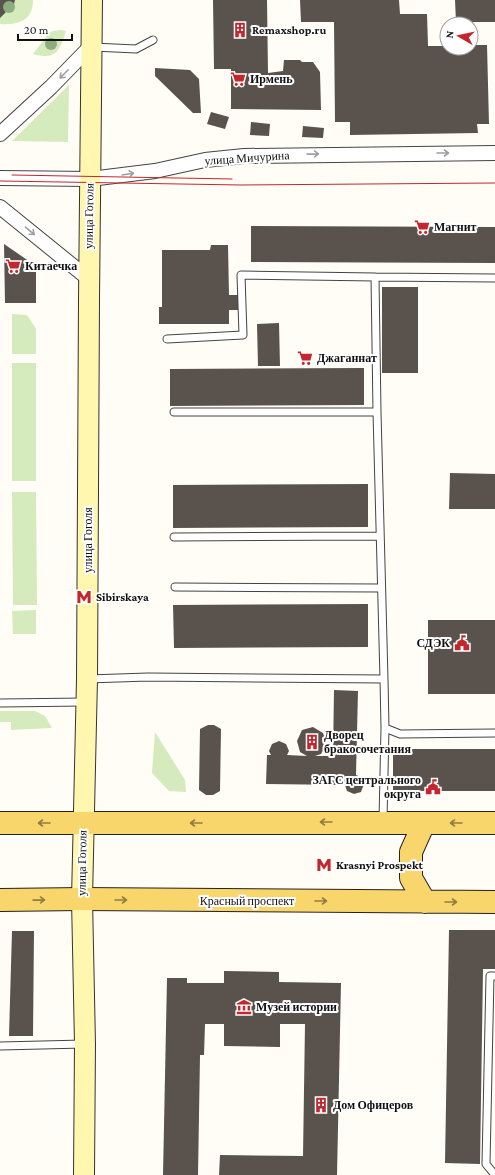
<svg xmlns="http://www.w3.org/2000/svg" width="495" height="1175" viewBox="0 0 495 1175" font-family="'Crimson Pro',serif">
<rect width="100%" height="100%" fill="#fffdf5"/>
<!-- grass -->
<path fill="#d5ebbd" d="M4,0H33C33,21 18,25 0,24V2Z
M61,30L66,31C60,50 56,61 33,54L49,33L53,31Z
M69,85L68,142L12,141Z
M12,314L27,315L36,329V354H12Z
M12,363H36V481H12Z
M12,492H36L37,605H13Z
M36,610V634H13L12,611Z
M0,711H35L45,716L52,728L11,730V722H0Z
M155,732L185,780L186,792L169,791L152,773Z"/>
<!-- building -->
<path fill="#5a524d" d="M0,0H15L14,4L0,18Z
M213,0H267L268,73L283,71L284,60H300L302,62H313L320,72L321,110L231,109V69H214Z
M300,0H399L400,14H427L428,46H447V48H471V45H487L489,124H477L478,133L350,135V122H335L334,22H301Z
M455,0H495V22H456Z
M155,68L190,70L199,79L201,113H193L155,76Z
M211,112L229,117L225,129L207,124Z
M251,122L270,124L269,136L250,135Z
M303,126L324,128L323,138L302,137Z
M251,226L495,227V263L251,262Z
M4,244L36,266V303H5Z
M211,245H228L229,295H239V310H229V324H159V307H162V250H210Z
M382,287H418V373H382Z
M279,323L280,366H258L257,324Z
M364,368V405L170,406V369Z
M450,473L495,474V509H449Z
M368,484V527L173,528V485Z
M368,604V647L174,648L173,605Z
M428,620H495V694H428Z
M334,690L358,691L356,775L361,777L364,784L361,792L354,794L347,791L345,785L266,784L267,755H271L269,751L272,744L279,741L286,744L289,751L287,755L307,756L300,752L297,741L302,730L313,727L323,733L327,744L321,754L315,756H333Z
M208,725H214L221,729L220,791L213,795H206L199,790L200,729Z
M393,749H495V791H393Z
M449,930H495V969H483L480,1164L445,1163Z
M12,931H34L33,1036H9Z
M224,971L279,972V982L341,983L337,1175H219L220,1155L303,1156L305,1024H280V1047L224,1046V1024H205L204,1055H200L198,1175H163L167,978H187V983H224Z"/>
<g fill="none" stroke-linecap="round" stroke-linejoin="round">
<!-- service casing -->
<g stroke="#444" stroke-width="9">
<path id="service" d="M93,47L136,49L153,40
M167,339L243,335L241,275L375,277
M174,412H377
M174,537L380,536
M175,587L381,588
M88,679L148,677L384,679L385,728L383,820
M384,679L377,412L375,277L495,278
M0,703L86,702
M385,728L400,734L495,733
M0,1046L84,1044
M495,1175L486,1164L490,976H495"/>
</g>
<!-- minor casing -->
<g stroke="#444" stroke-width="16">
<path id="minor" d="M0,134L51,87L91,46
M0,178L90,179L155,171L205,160L244,156L495,153
M0,207L89,279"/>
</g>
<!-- secondary casing -->
<g stroke="#333" stroke-width="22">
<path id="secondary" d="M84,1175L85,1044L82,899L87,679L89,300L92,0"/>
</g>
<!-- primary casing -->
<g stroke="#222" stroke-width="24">
<path id="primary" d="M0,823H495
M424,823L411,852V878L425,902
M0,900L82,899L495,902"/>
</g>
<!-- service -->
<use href="#service" stroke="#fff" stroke-width="7"/>
<!-- minor -->
<use href="#minor" stroke="#fff" stroke-width="14"/>
<!-- secondary -->
<use href="#secondary" stroke="#fff6b0" stroke-width="20"/>
<!-- primary -->
<use href="#primary" stroke="#f9d66b" stroke-width="22"/>
<!-- tram -->
<path stroke="#c4262e" stroke-width="1" d="M12,175L232,179
M0,181L241,185L495,183"/>
</g>
<!-- trees -->
<g fill="#8dad7f">
<circle cx="9" cy="7" r="6"/>
<circle cx="51" cy="44" r="6"/>
</g>
<!-- one-way arrows -->
<defs><path id="oneway-shaft" d="M-6 0H5M1.5-3L5.5 0L1.5 3" fill="none" stroke-width="1.6" stroke-linecap="round" stroke-linejoin="round"/></defs>
<g stroke="#a0a0a0">
<use href="#oneway-shaft" transform="translate(64 74) rotate(135)"/>
<use href="#oneway-shaft" transform="translate(443 153)"/>
<use href="#oneway-shaft" transform="translate(313 154) rotate(-1)"/>
<use href="#oneway-shaft" transform="translate(128 174) rotate(-9)"/>
<use href="#oneway-shaft" transform="translate(30 231) rotate(40)"/>
</g>
<g stroke="#917d42">
<use href="#oneway-shaft" transform="translate(326 822) rotate(180)"/>
<use href="#oneway-shaft" transform="translate(44 823) rotate(-180)"/>
<use href="#oneway-shaft" transform="translate(196 823) rotate(180)"/>
<use href="#oneway-shaft" transform="translate(456 823) rotate(180)"/>
<use href="#oneway-shaft" transform="translate(39 900) rotate(-1)"/>
<use href="#oneway-shaft" transform="translate(121 900)"/>
<use href="#oneway-shaft" transform="translate(321 901)"/>
<use href="#oneway-shaft" transform="translate(451 902)"/>
</g>
<!-- icons -->
<defs>
<g id="building-bare" transform="scale(1.2)"><path d="M-4-6H4V6H1V3H-1V6H-4ZM-2.5-4.3h1.7v1.8h-1.7ZM.8-4.3h1.7v1.8H.8ZM-2.5-1h1.7V.8h-1.7ZM.8-1h1.7V.8H.8Z" fill="#c4262e" stroke="#fff" stroke-width="2.5" paint-order="stroke"/></g>
<g id="supermarket-bare" transform="scale(1.2)"><path d="M-6-5.5h2.5l.6 2H6L4.5 2H-2.5L-4.4-4H-6ZM-1.5 3.2a1.3 1.3 0 1 0 .1 0ZM3 3.2a1.3 1.3 0 1 0 .1 0Z" fill="#c4262e" stroke="#fff" stroke-width="2.5" paint-order="stroke"/></g>
<g id="metro-bare" transform="scale(1.2)"><path d="M-5.5 5V-5H-3L0 0L3-5H5.5V5H3V-.5L0 4L-3-.5V5Z" fill="#c4262e" stroke="#fff" stroke-width="2.5" paint-order="stroke"/></g>
<g id="civic-bare" transform="scale(1.2)"><path d="M-.6-6.5H3V-4.5H.6V-3L4-1V1h2V6H-6V1h2V-1L-.6-3ZM-1.2 2.5V6h2.4V2.5Z" fill="#c4262e" stroke="#fff" stroke-width="2.5" paint-order="stroke"/></g>
<g id="museum-bare" transform="scale(1.2)"><path d="M0-6L6-3V-2H-6V-3ZM-5-1h2V3h-2ZM-1-1h2V3h-2ZM3-1h2V3H3ZM-6 4H6V6H-6Z" fill="#c4262e" stroke="#fff" stroke-width="2.5" paint-order="stroke"/></g>
</defs>
<g fill-rule="evenodd">
<use href="#building-bare" x="240" y="30"/>
<use href="#supermarket-bare" x="238" y="79"/>
<use href="#supermarket-bare" x="422" y="227"/>
<use href="#supermarket-bare" x="13" y="266"/>
<use href="#supermarket-bare" x="305" y="358"/>
<use href="#metro-bare" x="84" y="597"/>
<use href="#civic-bare" x="462" y="643"/>
<use href="#building-bare" x="312" y="742"/>
<use href="#civic-bare" x="433" y="787"/>
<use href="#metro-bare" x="324" y="865"/>
<use href="#museum-bare" x="244" y="1007"/>
<use href="#building-bare" x="321" y="1105"/>
</g>
<g text-anchor="middle" dominant-baseline="central" stroke-width="4" stroke-linejoin="round" paint-order="stroke">
<!-- poi labels -->
<g font-size="12" font-weight="bold" fill="#111" stroke="#fff" text-anchor="start">
<text x="252" y="30">Remaxshop.ru</text>
<text x="250" y="79">Ирмень</text>
<text x="434" y="227">Магнит</text>
<text x="25" y="266">Китаечка</text>
<text x="317" y="358">Джаганнат</text>
<text x="96" y="597">Sibirskaya</text>
<text x="450" y="643" text-anchor="end">СДЭК</text>
<text x="324" y="735">Дворец<tspan x="324" dy="14">бракосочетания</tspan></text>
<text x="421" y="780" text-anchor="end">ЗАГС центрального<tspan x="421" dy="14">округа</tspan></text>
<text x="336" y="865">Krasnyi Prospekt</text>
<text x="256" y="1007">Музей истории</text>
<text x="333" y="1105">Дом Офицеров</text>
</g>
<!-- street labels -->
<g font-size="12" fill="#111" stroke="#fff">
<text transform="translate(247 158) rotate(-4)">улица Мичурина</text>
<text transform="translate(89 216) rotate(-89)">улица Гоголя</text>
<text transform="translate(88 540) rotate(-90)">улица Гоголя</text>
<text transform="translate(82 863) rotate(-89)">улица Гоголя</text>
<text x="247" y="901">Красный проспект</text>
</g>
</g>
<!-- north arrow -->
<g transform="translate(459 36) rotate(279)"><circle r="19" fill="#ffffff" stroke="#a0a0a0"/>
<path d="M0-3L7 15L0 10L-7 15Z" fill="#c4262e"/>
<text y="-6" font-size="11" font-weight="bold" text-anchor="middle" fill="#111111">N</text>
</g>
<!-- scale -->
<path d="M18 34v6h54v-6" fill="none" stroke="#111111" stroke-width="2"/>
<text x="24" y="34" font-size="12" fill="#111111" stroke="#ffffff" stroke-width="3" paint-order="stroke">20 m</text>
</svg>
